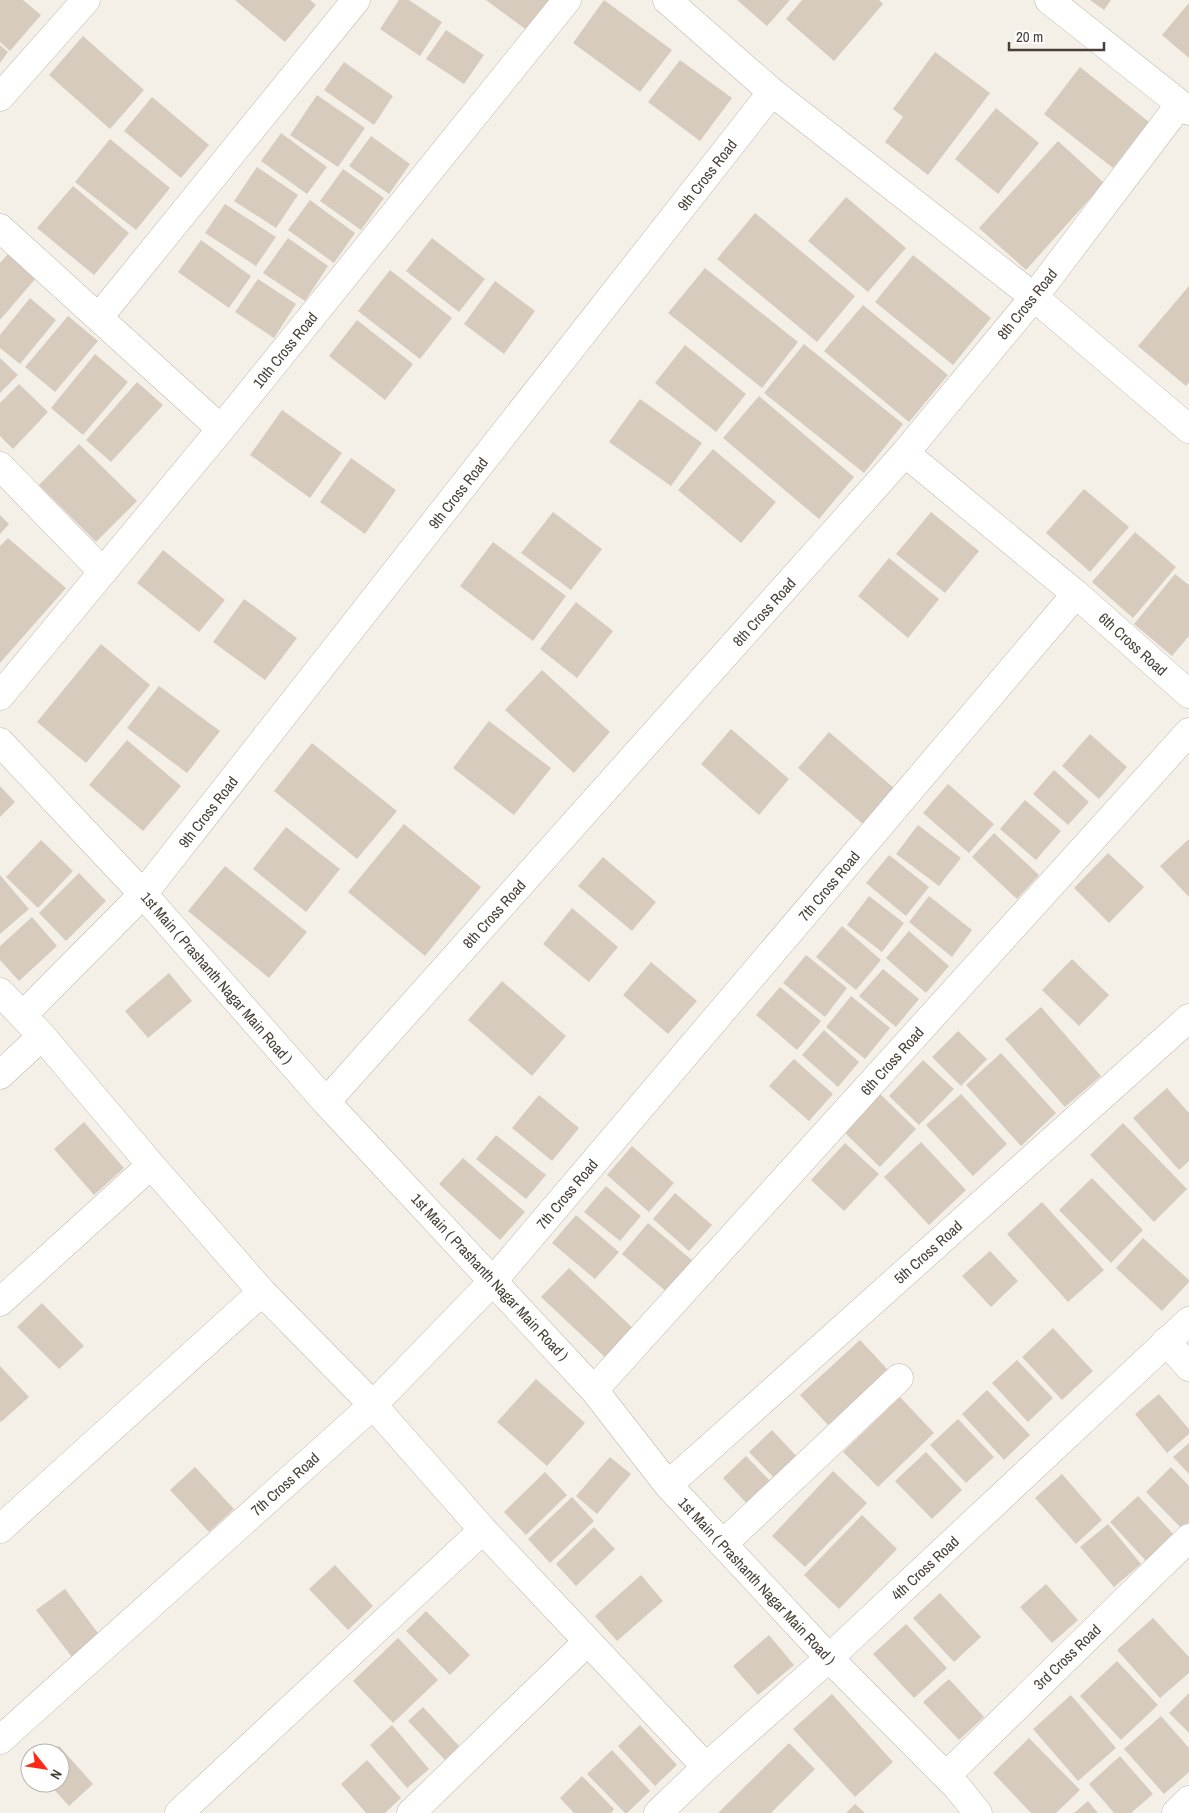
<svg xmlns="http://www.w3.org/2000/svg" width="1189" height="1813" viewBox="0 0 1189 1813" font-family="'Archivo Narrow',sans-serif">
<rect width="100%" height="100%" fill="#f4f0e8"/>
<!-- building -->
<path fill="#d6cbbd" d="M0,0H23L41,15L10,51L0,42Z
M235,0H310L316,5L285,42Z
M399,0H409L442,22L420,56L380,29Z
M486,0H551L528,31Z
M604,0L672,50L640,92L573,43Z
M737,0H790L767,26Z
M802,0H879L883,4L834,61L786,19Z
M1090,0H1111L1104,10Z
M1189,3V58L1162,35Z
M446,30L484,55L464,84L426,59Z
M83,36L144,90L110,129L49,75Z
M0,45L8,52L0,63Z
M935,52L990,93L928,175L885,142L903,117L893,109Z
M680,60L732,98L700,141L648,102Z
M344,62L393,96L374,125L324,90Z
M1080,67L1149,122L1113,168L1044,114Z
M317,95L365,128L338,167L290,135Z
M152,97L209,145L181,178L124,131Z
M996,108L1039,143L998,194L955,159Z
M281,133L327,167L307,194L261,161Z
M371,136L410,164L389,194L349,166Z
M110,139L170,188L136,230L75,182Z
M1058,141L1104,183L1026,270L979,228Z
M257,167L298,195L276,228L234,201Z
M343,169L384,198L361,230L320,201Z
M73,186L129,233L94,275L37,228Z
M846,197L906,248L868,292L808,241Z
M310,200L355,233L334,263L288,230Z
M225,204L276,237L256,266L205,233Z
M755,213L855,296L817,342L717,259Z
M288,238L328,266L305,301L263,273Z
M432,238L485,279L459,312L406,271Z
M201,240L251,276L229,308L178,272Z
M8,254L36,278L0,320V263Z
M913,255L991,318L953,365L875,302Z
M705,268L798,342L762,388L668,313Z
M390,270L452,318L420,359L358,311Z
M258,279L296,304L274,338L235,312Z
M495,281L535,311L504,354L464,324Z
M1189,286V382L1186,386L1138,346Z
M30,298L56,320L20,364L0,348V335Z
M863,305L948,375L909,422L824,351Z
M68,316L98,341L55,392L25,367Z
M357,320L413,364L385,400L329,356Z
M804,344L903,424L864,473L764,393Z
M685,345L746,394L716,432L655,383Z
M95,354L128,382L83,435L51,408Z
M0,358L18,375L0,393Z
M137,382L163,405L111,462L86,440Z
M19,384L48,412L13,449L0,436V403Z
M759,396L854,477L819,519L723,438Z
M640,399L702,443L671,486L609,442Z
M282,410L342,453L310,498L250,455Z
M79,444L137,501L96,542L39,485Z
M713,449L776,502L741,543L678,490Z
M351,458L396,490L365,534L320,502Z
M1084,489L1129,527L1090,572L1046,533Z
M553,512L602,549L571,590L521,553Z
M931,512L979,551L945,593L896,554Z
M0,515L9,524L0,534Z
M1135,532L1176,567L1133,618L1092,582Z
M8,538L66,588L0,663V546Z
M493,542L566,596L533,641L460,586Z
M163,550L225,600L199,632L137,583Z
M889,558L939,599L908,638L858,596Z
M1175,574L1189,585V636L1172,656L1134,624Z
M244,599L297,638L265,680L213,642Z
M576,602L613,631L577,678L540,649Z
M101,644L150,685L86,763L37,722Z
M542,670L610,732L574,773L505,710Z
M159,686L220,731L187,773L127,728Z
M489,721L551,768L514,815L453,768Z
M731,729L789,779L759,815L701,764Z
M829,732L895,789L864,825L798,768Z
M1090,734L1127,767L1099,799L1062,766Z
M127,740L181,786L143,831L89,785Z
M312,743L397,811L357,859L274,791Z
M1054,770L1089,802L1068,825L1033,794Z
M948,784L994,824L969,853L923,813Z
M0,786L15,802L0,817Z
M1025,800L1061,831L1036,860L1000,829Z
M404,824L481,887L425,956L348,892Z
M918,825L961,858L939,886L896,854Z
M286,827L340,869L306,912L253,869Z
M994,833L1039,875L1017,899L972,857Z
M1189,839V897L1160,866Z
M41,840L73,871L38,908L6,877Z
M1108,853L1144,887L1109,923L1074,888Z
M889,855L929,887L906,916L866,883Z
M603,857L656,902L632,931L578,886Z
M225,866L307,932L269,978L188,911Z
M79,873L106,901L66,941L39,913Z
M0,875L29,909L0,934Z
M869,896L904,923L882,952L847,925Z
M929,896L972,930L952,957L909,922Z
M572,908L618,947L589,982L543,944Z
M32,917L57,946L19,981L0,960V946Z
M842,926L881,960L856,990L816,957Z
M909,931L949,966L926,993L886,958Z
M806,955L847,988L825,1017L783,983Z
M1072,959L1109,995L1079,1026L1042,990Z
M651,962L697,1001L668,1034L623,995Z
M883,969L919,999L896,1027L859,996Z
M169,973L192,1001L148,1038L125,1011Z
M502,981L566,1036L532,1076L468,1020Z
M780,987L821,1021L797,1050L756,1015Z
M851,996L890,1028L865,1059L826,1027Z
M1041,1007L1101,1076L1065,1107L1005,1039Z
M824,1030L859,1062L838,1087L802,1055Z
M958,1031L987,1059L961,1086L932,1057Z
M1001,1053L1056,1113L1021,1146L966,1085Z
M794,1059L833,1094L809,1121L769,1086Z
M923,1060L954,1089L919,1125L889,1096Z
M1167,1088L1189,1113V1161L1179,1170L1133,1118Z
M880,1094L916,1129L880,1167L844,1132Z
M961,1094L1007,1144L973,1176L926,1125Z
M539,1095L579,1128L552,1161L512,1128Z
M84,1122L124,1168L94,1195L54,1149Z
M1123,1123L1187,1189L1154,1222L1090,1155Z
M496,1135L546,1175L526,1199L476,1159Z
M921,1142L966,1190L929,1225L884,1177Z
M845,1143L879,1174L844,1211L811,1180Z
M632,1146L674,1183L649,1212L607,1175Z
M463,1158L525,1212L500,1240L439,1184Z
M1092,1178L1143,1230L1111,1263L1059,1210Z
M606,1186L641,1216L620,1241L584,1212Z
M675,1193L712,1225L689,1251L653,1219Z
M1042,1202L1104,1270L1068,1302L1007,1234Z
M576,1215L619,1252L595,1279L552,1243Z
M648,1223L694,1262L668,1293L622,1254Z
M1143,1238L1189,1280V1282L1162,1311L1116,1268Z
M990,1251L1018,1281L991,1307L962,1276Z
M569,1268L636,1331L608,1360L541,1297Z
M42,1303L84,1346L59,1369L17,1327Z
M1053,1328L1093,1371L1062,1400L1022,1357Z
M860,1340L889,1371L829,1426L800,1395Z
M1017,1360L1053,1398L1028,1422L992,1383Z
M0,1366L29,1397L1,1422L0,1421Z
M536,1379L585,1423L547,1466L497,1422Z
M987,1390L1030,1435L1004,1460L962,1414Z
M1159,1394L1189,1429V1434L1167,1453L1135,1414Z
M900,1397L934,1433L878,1487L843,1452Z
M958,1419L994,1457L966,1483L930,1445Z
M772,1430L799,1459L776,1480L749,1452Z
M1189,1443V1474L1173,1457Z
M926,1452L962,1490L932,1519L895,1481Z
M746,1456L774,1485L750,1507L723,1478Z
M610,1457L631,1474L597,1514L576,1496Z
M195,1467L234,1509L209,1532L170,1490Z
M1171,1467L1189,1486V1522L1182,1529L1146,1492Z
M833,1471L867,1503L805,1567L772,1536Z
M545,1472L567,1495L526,1535L504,1512Z
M1062,1474L1102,1520L1076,1544L1035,1498Z
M1138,1496L1176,1537L1148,1563L1110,1522Z
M572,1497L594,1521L550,1563L528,1539Z
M862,1515L897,1549L839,1609L804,1575Z
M1108,1524L1141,1564L1114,1587L1080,1547Z
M594,1527L615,1549L576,1586L556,1564Z
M335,1565L373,1606L348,1630L309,1589Z
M641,1575L663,1601L617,1641L595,1616Z
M1046,1584L1078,1620L1052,1643L1020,1607Z
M65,1589L103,1640L75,1661L36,1610Z
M940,1593L981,1637L954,1662L913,1618Z
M426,1611L470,1655L450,1675L406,1631Z
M1153,1618L1189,1657V1673L1160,1698L1117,1650Z
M906,1624L947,1668L914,1698L873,1654Z
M769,1635L794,1665L758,1695L733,1666Z
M398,1638L438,1680L393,1723L353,1681Z
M1117,1661L1158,1705L1121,1740L1080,1696Z
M949,1679L984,1717L959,1740L923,1702Z
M1189,1693V1733L1169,1713Z
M832,1694L893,1762L855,1797L793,1729Z
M1071,1695L1116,1748L1078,1781L1033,1729Z
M423,1707L459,1746L445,1760L408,1721Z
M1161,1716L1189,1748V1772L1164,1794L1124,1749Z
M392,1725L429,1769L407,1788L370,1745Z
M640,1725L677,1765L655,1786L618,1746Z
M1029,1738L1080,1790L1056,1813H1031L993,1773Z
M789,1743L815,1769L771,1813H718Z
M59,1746L93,1784L69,1806L48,1783H60V1753H50Z
M612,1750L650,1791L627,1813H625L587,1774Z
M1120,1756L1153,1794L1131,1813H1114L1089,1784Z
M367,1760L401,1798L385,1813H366L341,1784Z
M582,1776L614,1809L611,1813H574L560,1798Z
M1088,1801L1098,1813H1074Z
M855,1804L865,1813H846Z"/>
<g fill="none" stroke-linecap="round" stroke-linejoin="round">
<!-- minor casing -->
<g stroke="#c0b7aa" stroke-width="29">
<path id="minor" d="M667,0L772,92L1034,297L1189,429
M1049,0L1189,111
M0,97L86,0
M0,228L221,429
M99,317L356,0
M905,453L1076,594L1189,694
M0,466L103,572
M0,696L221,429L567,0
M0,742L143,894L326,1102L594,1390L668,1485L829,1658L957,1787L978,1813
M0,992L42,1036L151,1165L262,1292L373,1405L483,1530L706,1767
M23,1015L143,894L772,92
M0,1075L42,1036
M326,1102L905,453L1034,297L1180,104
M0,1302L151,1165
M1166,1341L1189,1367
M594,1390L1189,732
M668,1485L1189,1018
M0,1529L262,1292
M723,1544L899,1378
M0,1740L373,1405L493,1281L1076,594
M946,1776L1189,1538
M179,1813L483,1530
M411,1813L587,1642
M658,1813L706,1767L829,1658L1189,1321
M1176,1813L1189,1800"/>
</g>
<!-- minor -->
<use href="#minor" stroke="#fff" stroke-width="28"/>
</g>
<g text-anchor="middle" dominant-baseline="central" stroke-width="5" stroke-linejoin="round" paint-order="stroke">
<!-- street labels -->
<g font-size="15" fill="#484036" stroke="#fff">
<text transform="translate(707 175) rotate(-52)">9th Cross Road</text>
<text transform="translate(1027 304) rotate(-51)">8th Cross Road</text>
<text transform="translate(285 350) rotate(-51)">10th Cross Road</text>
<text transform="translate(458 493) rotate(-52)">9th Cross Road</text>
<text transform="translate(764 612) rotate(-48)">8th Cross Road</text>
<text transform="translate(1133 644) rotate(42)">6th Cross Road</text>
<text transform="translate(208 812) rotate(-52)">9th Cross Road</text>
<text transform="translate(829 886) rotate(-50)">7th Cross Road</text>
<text transform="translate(494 914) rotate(-48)">8th Cross Road</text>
<text transform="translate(217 978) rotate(49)">1st Main ( Prashanth Nagar Main Road )</text>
<text transform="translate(892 1061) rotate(-48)">6th Cross Road</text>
<text transform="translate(567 1194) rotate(-50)">7th Cross Road</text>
<text transform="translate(928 1252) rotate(-42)">5th Cross Road</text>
<text transform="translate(490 1277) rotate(47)">1st Main ( Prashanth Nagar Main Road )</text>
<text transform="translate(285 1484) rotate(-42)">7th Cross Road</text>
<text transform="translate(925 1568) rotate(-43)">4th Cross Road</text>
<text transform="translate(757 1581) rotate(47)">1st Main ( Prashanth Nagar Main Road )</text>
<text transform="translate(1067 1657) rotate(-44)">3rd Cross Road</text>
</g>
</g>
<!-- north arrow -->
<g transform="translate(45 1768) rotate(120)"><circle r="24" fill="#ffffff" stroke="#b6b3af"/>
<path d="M0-4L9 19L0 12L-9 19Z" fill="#fd2916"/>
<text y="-8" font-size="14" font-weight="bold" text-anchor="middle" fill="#484036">N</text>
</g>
<!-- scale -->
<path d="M1009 42v8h95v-8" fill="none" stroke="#484036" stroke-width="2.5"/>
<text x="1016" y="42" font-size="15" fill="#484036" stroke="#ffffff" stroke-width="4" paint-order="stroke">20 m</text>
</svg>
